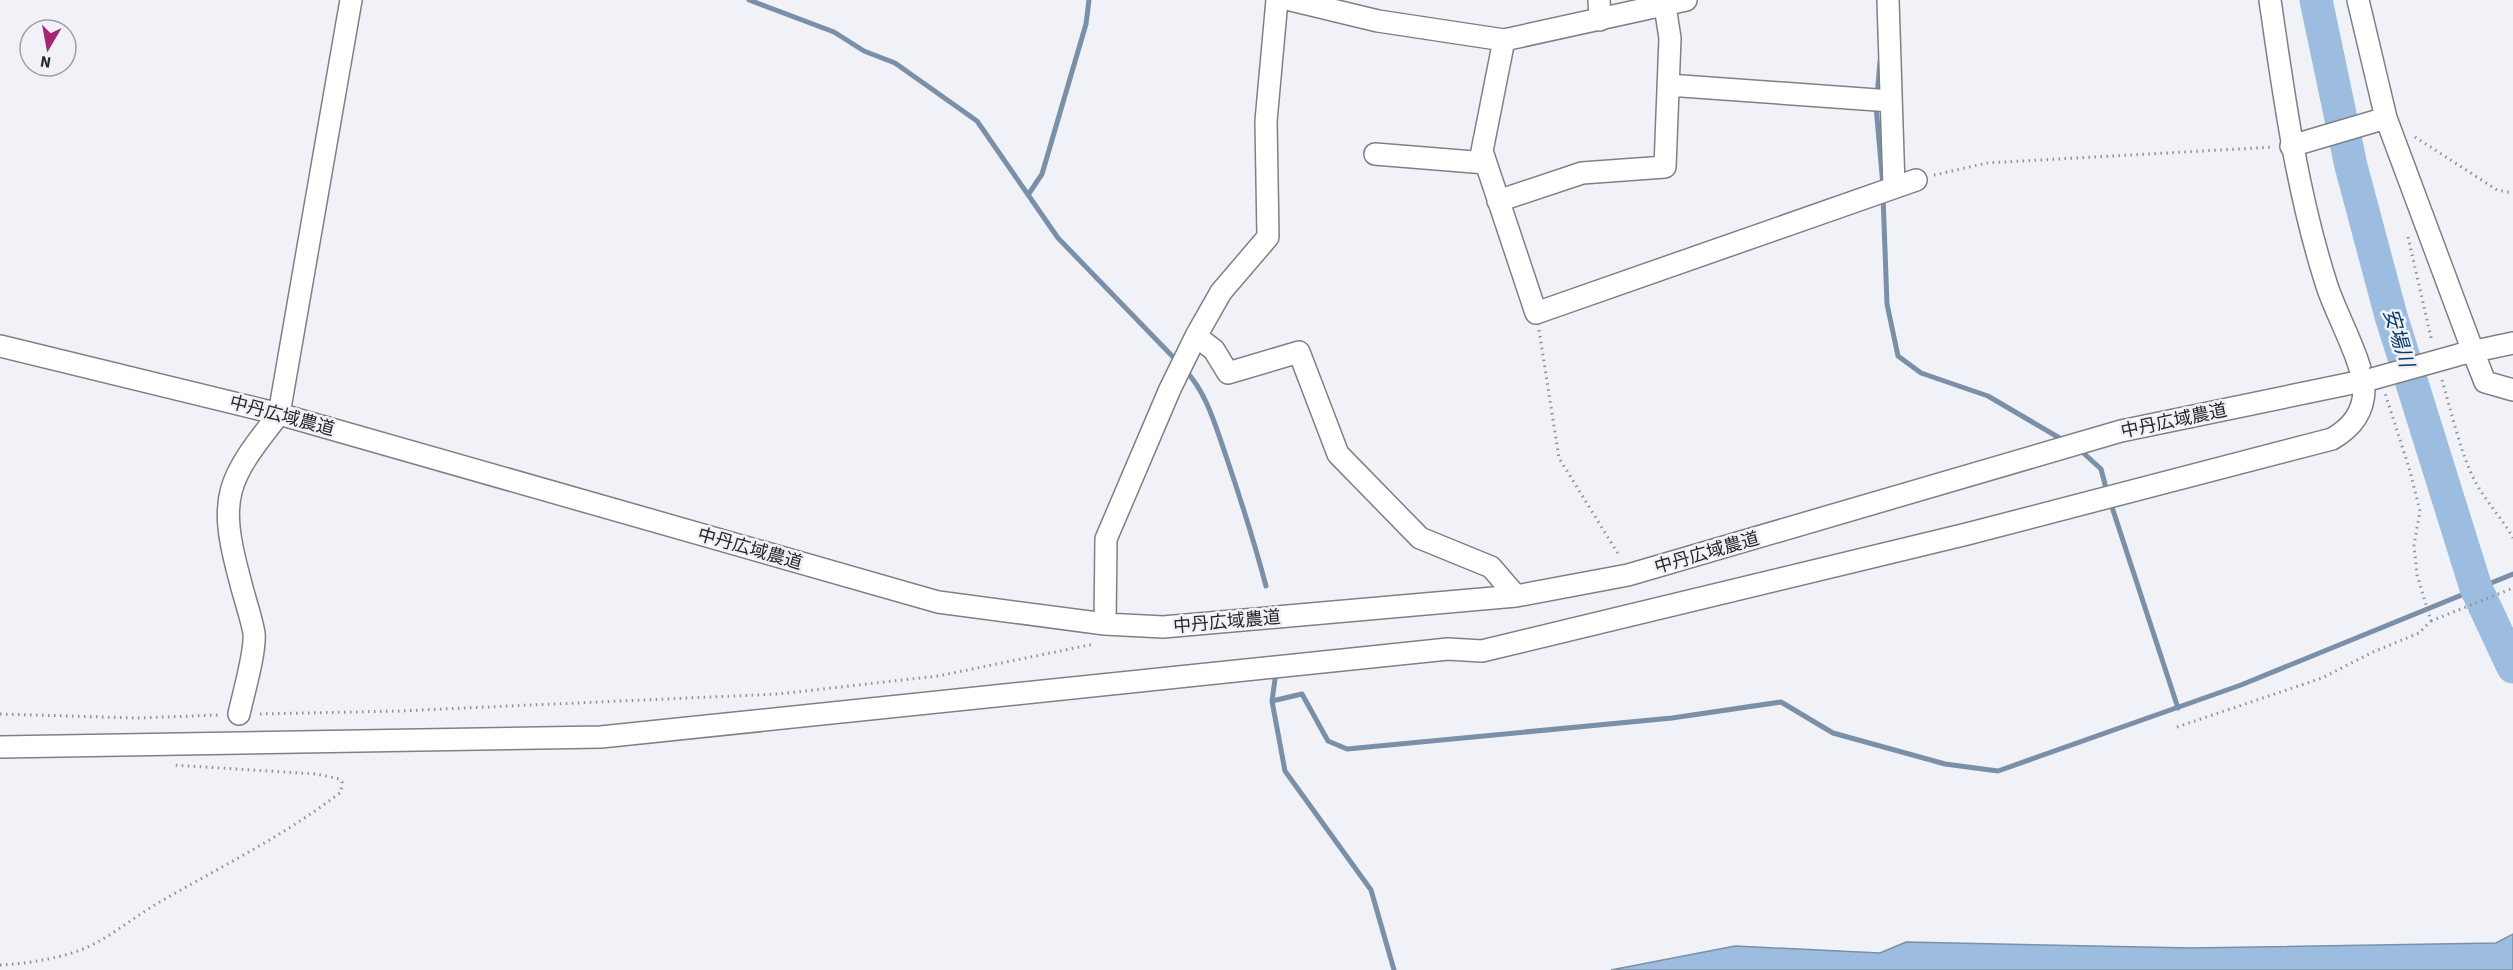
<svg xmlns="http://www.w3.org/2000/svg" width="2513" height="970" viewBox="0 0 2513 970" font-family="'Source Sans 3','Noto Sans JP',sans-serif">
<rect width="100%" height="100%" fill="#f0f2f7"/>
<!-- water -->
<path fill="#9cbddf" stroke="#7990a8" stroke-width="1.5" d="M2513,934V970H1611L1735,946L1880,953L1906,942L2191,948L2496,943Z"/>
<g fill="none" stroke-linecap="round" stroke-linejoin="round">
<!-- stream -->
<path stroke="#7990a8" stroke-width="5" d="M749,0L834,32L864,51L895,63L977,121L1058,238L1177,361
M1877,97L1880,61
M1876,106L1883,186
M1028,195L1042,174L1086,24L1089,0
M1883,196L1887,304L1898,356L1921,373L1988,396L2063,440
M1185,370C1206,392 1215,424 1225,453C1240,497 1254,541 1266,586
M2079,449L2101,469L2107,492
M2110,501L2178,708
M1276,672L1272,701L1285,771L1371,890L1394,970
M1272,701L1302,694L1328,741L1347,749L1672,718L1781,702L1833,733L1945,764L1998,771L2241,685L2513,574"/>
<!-- river -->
<path stroke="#9cbddf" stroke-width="33" d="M2316,0L2351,166L2391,316L2476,588L2513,667"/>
<!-- minor casing -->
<g stroke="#7f8085" stroke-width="24">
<path id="minor" d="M1291,0L1378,21L1504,40L1686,0
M1599,0L1600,20
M1888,0L1894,187
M2358,0L2386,118L2474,354L2485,382L2513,390
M1504,40L1482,151L1536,313L1916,180
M1668,85L1891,101
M2291,146L2386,118
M1375,154L1486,163
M1498,201L1582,173L1665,167L1670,38L1665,6
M1196,336L1214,350L1228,373L1299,352L1338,454L1420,538L1491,567L1516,596
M0,346L279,414L938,602L1105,624L1163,627L1516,596L1628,575L2121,431L2372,379
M2461,354L2513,343
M1105,624L1106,539L1170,389L1196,336L1221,292L1268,237L1266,121L1277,0
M239,714C243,695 256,651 254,633C251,616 244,597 240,580C217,496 227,480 279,414L351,0
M0,747L601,737L1448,649L1482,651L1967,534L2332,439C2351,428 2364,413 2364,389C2363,362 2336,314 2327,286C2297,193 2284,97 2270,0"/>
</g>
<!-- path -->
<path stroke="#909194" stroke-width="3" stroke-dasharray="1.5 4.5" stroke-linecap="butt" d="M2415,137L2497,190L2513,193
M1934,175L1987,163L2274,147
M2408,237L2432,342
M1539,330L1559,458L1620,557
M2442,380C2451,410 2461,455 2475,481C2486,502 2502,518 2513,538
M2431,621L2513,588
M0,714L137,718L220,715
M260,714L398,711L778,694L938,676L1094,644
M2177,727L2322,678L2373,652L2419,633L2431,621L2417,575L2414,545L2420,511L2410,471L2385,393
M0,965C24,964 48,960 72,953C104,943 129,920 158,903C220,867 284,836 341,792L342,782L339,779L316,774L173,765"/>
<!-- minor -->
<use href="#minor" stroke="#fff" stroke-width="21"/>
<!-- minor-bridge casing -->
<g stroke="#7f8085" stroke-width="24" stroke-linecap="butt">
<path id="minor-bridge" d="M2372,379L2458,355"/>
</g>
<!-- minor-bridge -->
<use href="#minor-bridge" stroke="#fff" stroke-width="21"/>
</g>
<g text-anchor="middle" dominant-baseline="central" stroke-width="5" stroke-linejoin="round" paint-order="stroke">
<!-- street labels -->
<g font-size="18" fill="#262728" stroke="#f0f2f7">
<text transform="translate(282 416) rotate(15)">中丹広域農道</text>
<text transform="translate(2174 421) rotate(-12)">中丹広域農道</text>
<text transform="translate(750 549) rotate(16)">中丹広域農道</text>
<text transform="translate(1707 553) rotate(-16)">中丹広域農道</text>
<text transform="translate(1227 622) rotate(-5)">中丹広域農道</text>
</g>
<!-- water labels -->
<g font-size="20" font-style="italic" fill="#093d68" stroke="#f0f2f7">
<text transform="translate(2398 338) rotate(73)">安場川</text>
</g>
</g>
<!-- north arrow -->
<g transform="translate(48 48) rotate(190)"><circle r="28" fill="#f0f2f7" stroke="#9fa1a4" stroke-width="1.5"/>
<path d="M0-4.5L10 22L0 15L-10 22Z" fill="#a62676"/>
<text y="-9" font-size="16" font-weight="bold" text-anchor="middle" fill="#262728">N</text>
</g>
</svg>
